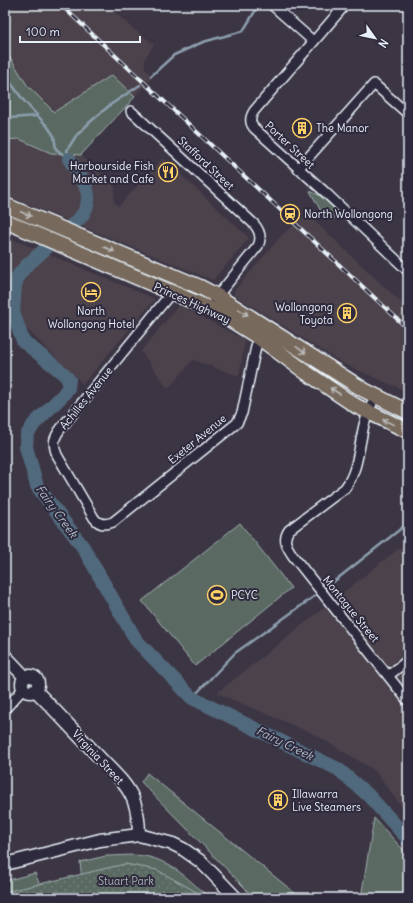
<svg xmlns="http://www.w3.org/2000/svg" width="413" height="903" viewBox="0 0 413 903" font-family="Delius,sans-serif">
<defs>
<pattern id="park-dots" width="8" height="8" patternUnits="userSpaceOnUse"><rect width="8" height="8" fill="#5a6b63"/><path d="M2 2h.1M6 6h.1" fill="none" stroke="#72817a" stroke-width="1.8" stroke-linecap="round"/></pattern>
</defs>
<rect width="100%" height="100%" fill="#3c3544"/>
<filter id="ink" filterUnits="userSpaceOnUse"><feTurbulence type="fractalNoise" baseFrequency=".025" numOctaves="2"/><feDisplacementMap in="SourceGraphic" scale="8" xChannelSelector="R" yChannelSelector="G"/><feConvolveMatrix kernelMatrix="1 2 1 2 8 2 1 2 1" color-interpolation-filters="sRGB"/></filter>
<g filter="url(#ink)">
<!-- built -->
<path fill="#4c434c" d="M5,5H107L132,28L154,44L145,59V69L153,77L81,155L115,187L114,202L119,206L163,158L249,238L213,280L5,195Z
M307,214L408,309V392L344,364L234,295V291L281,236Z
M5,236L155,299L83,384L5,308Z
M179,305L245,340L239,376L193,360L168,389L141,351Z
M408,541V815L374,770L316,735L217,693Z"/>
<!-- green -->
<path fill="#5a6b63" stroke="#a1aeae" d="M5,49L27,85L54,112L112,75L135,97L81,155L51,153L19,139L5,140Z
M310,191L319,195L338,212L337,217L331,219L323,215Z
M240,523L291,588L195,666L142,601Z
M147,773L301,898H252L245,888L141,782Z
M374,818L408,855V898H361Z
M106,856C118,856 132,854 144,856C170,860 191,881 209,898H84L80,862Z
M35,873L45,898H5V881Z"/>
<!-- park -->
<path fill="url(#park-dots)" stroke="#a1aeae" d="M125,864L157,870L200,894L203,898H5V892Z"/>
<g fill="none" stroke-linecap="round" stroke-linejoin="round">
<!-- stream -->
<path stroke="#8d9fae" stroke-width="2.5" d="M5,75L24,101L48,127L54,136L56,149L69,159
M151,76L174,55L203,42L243,31L257,8
M5,120L10,118L37,116
M69,159L67,150L76,136L89,123L110,105L140,85
M323,590L408,523
M192,698L235,653L319,593"/>
<!-- river -->
<path stroke="#51697c" stroke-width="14" d="M69,159C82,179 99,197 79,219L25,267L18,276L15,286L13,312L23,341L64,374L69,380L68,388L63,395L34,424L27,435L26,447L37,486L83,547L136,640L192,698L338,769L368,795L408,839"/>
<!-- street casing -->
<g stroke="#e8f1f8" stroke-width="12">
<path id="street" d="M272,5L313,41
M345,5L254,111C250,117 249,122 254,128L326,193L408,271
M131,111L254,224C260,231 262,238 258,246L214,300
M298,169L374,84L408,114
M172,292L62,427C54,437 52,443 57,455L94,518C99,525 106,525 113,522L237,423L242,413L258,337
M375,396C371,406 367,415 364,425C359,446 358,471 345,488L289,530C282,540 287,547 293,556L408,701
M388,676L408,660
M5,709L23,689"/>
</g>
<!-- secondary casing -->
<g stroke="#e8f1f8" stroke-width="15">
<path id="secondary" d="M5,656L25,677
M22 684a8 8 0 1 1 16 0a8 8 0 1 1-16 0Z
M35,690C56,711 76,733 96,754C109,768 126,782 133,799C138,811 139,823 139,835
M5,864L100,840L139,835L173,844L183,849L200,861L212,873L236,898"/>
</g>
<!-- primary casing -->
<g stroke="#e8f1f8" stroke-width="17">
<path id="primary" d="M5,205L200,287L217,296L364,390L408,412
M5,221L220,313L258,337L307,373L356,406L408,431"/>
</g>
<!-- street -->
<use href="#street" stroke="#2f2a3d" stroke-width="9"/>
<!-- secondary -->
<use href="#secondary" stroke="#2f2a3d" stroke-width="12"/>
<!-- primary -->
<use href="#primary" stroke="#77695c" stroke-width="14"/>
<!-- rail casing -->
<g stroke="#e8f1f8" stroke-width="4">
<path id="rail" d="M61,5L408,329"/>
</g>
<!-- rail -->
<use href="#rail" stroke="#2f2a3d" stroke-width="2.5" stroke-dasharray="8" stroke-linecap="butt"/>
</g>
<!-- one-way arrows -->
<defs><path id="oneway-shaft" d="M-6 0H5M1.5-3L5.5 0L1.5 3" fill="none" stroke-width="1.6" stroke-linecap="round" stroke-linejoin="round"/></defs>
<g stroke="#bbbbba">
<use href="#oneway-shaft" transform="translate(26 214) rotate(23)"/>
<use href="#oneway-shaft" transform="translate(109 249) rotate(23)"/>
<use href="#oneway-shaft" transform="translate(243 312) rotate(32)"/>
<use href="#oneway-shaft" transform="translate(301 350) rotate(34)"/>
<use href="#oneway-shaft" transform="translate(335 391) rotate(-147)"/>
<use href="#oneway-shaft" transform="translate(388 422) rotate(-154)"/>
</g>
</g>
<!-- icons -->
<defs>
<g id="building-ring" transform="scale(1)"><circle r="9.5" fill="#2f2a3d" stroke="#ffd166" stroke-width="1.5"/><path d="M-4-6H4V6H1V3H-1V6H-4ZM-2.5-4.3h1.7v1.8h-1.7ZM.8-4.3h1.7v1.8H.8ZM-2.5-1h1.7V.8h-1.7ZM.8-1h1.7V.8H.8Z" fill="#ffd166"/></g>
<g id="restaurant-ring" transform="scale(1)"><circle r="9.5" fill="#2f2a3d" stroke="#ffd166" stroke-width="1.5"/><path d="M-5-6h1v4h1v-4h1v4h1v-4h1v5L-1.5 .5V6h-2V.5L-5-1ZM5-6V6H3V1.5H1.5Q1.5-4 5-6Z" fill="#ffd166"/></g>
<g id="station-ring" transform="scale(1)"><circle r="9.5" fill="#2f2a3d" stroke="#ffd166" stroke-width="1.5"/><path d="M-3-6H3Q5-6 5-4V2Q5 4 3 4L4.5 6H3L1.5 4h-3L-3 6H-4.5L-3 4Q-5 4-5 2V-4Q-5-6-3-6ZM-3.5-4v3h7v-3ZM-3.5 1v1.5H-2V1ZM2 1v1.5H3.5V1Z" fill="#ffd166"/></g>
<g id="hotel-ring" transform="scale(1)"><circle r="9.5" fill="#2f2a3d" stroke="#ffd166" stroke-width="1.5"/><path d="M-6-4.5h1.5V1H6V5H4.5V3h-9V5H-6ZM-4 0a1.8 1.8 0 1 1 3.6 0ZM.5 0V-2.5h3Q6-2.5 6 0Z" fill="#ffd166"/></g>
<g id="stadium-ring" transform="scale(1)"><circle r="9.5" fill="#2f2a3d" stroke="#ffd166" stroke-width="1.5"/><path d="M0-5a6.5 5 0 1 0 0 10a6.5 5 0 1 0 0-10ZM-3.5-1.8h7v3.6h-7Z" fill="#ffd166"/></g>
</defs>
<g fill-rule="evenodd">
<use href="#building-ring" x="302" y="128"/>
<use href="#restaurant-ring" x="168" y="172"/>
<use href="#station-ring" x="290" y="214"/>
<use href="#hotel-ring" x="91" y="292"/>
<use href="#building-ring" x="347" y="313"/>
<use href="#stadium-ring" x="217" y="595"/>
<use href="#building-ring" x="278" y="800"/>
</g>
<g text-anchor="middle" dominant-baseline="central" stroke-width="4" stroke-linejoin="round" paint-order="stroke">
<!-- poi labels -->
<g font-size="11" fill="#e8f1f8" stroke="#2f2a3d" text-anchor="start">
<text x="316" y="128">The Manor</text>
<text x="154" y="166" text-anchor="end">Harbourside Fish<tspan x="154" dy="13">Market and Cafe</tspan></text>
<text x="304" y="214">North Wollongong</text>
<text x="333" y="307" text-anchor="end">Wollongong<tspan x="333" dy="13">Toyota</tspan></text>
<text x="91" y="311" text-anchor="middle">North<tspan x="91" dy="13">Wollongong Hotel</tspan></text>
<text x="231" y="595">PCYC</text>
<text x="292" y="794">Illawarra<tspan x="292" dy="13">Live Steamers</tspan></text>
</g>
<!-- street labels -->
<g font-size="11" fill="#e8f1f8" stroke="#2f2a3d">
<text transform="translate(290 145) rotate(43)">Porter Street</text>
<text transform="translate(206 163) rotate(43)">Stafford Street</text>
<text transform="translate(192 303) rotate(25)">Princes Highway</text>
<text transform="translate(86 398) rotate(-51)">Achilles Avenue</text>
<text transform="translate(197 439) rotate(-39)">Exeter Avenue</text>
<text transform="translate(351 609) rotate(51)">Montague Street</text>
<text transform="translate(98 757) rotate(47)">Virginia Street</text>
</g>
<!-- park labels -->
<g font-size="11" fill="#a8b5b5" stroke="#2f2a3d">
<text x="126" y="881">Stuart Park</text>
</g>
<!-- water labels -->
<g font-size="12" font-style="italic" fill="#acbbc6" stroke="#2f2a3d">
<text transform="translate(57 511) rotate(54)">Fairy Creek</text>
<text transform="translate(285 743) rotate(26)">Fairy Creek</text>
</g>
</g>
<!-- margin -->
<rect width="413" height="903" fill="none" stroke="#2f2a3d" stroke-width="20"/>
<rect x="10" y="10" width="393" height="883" fill="none" stroke="#e8f1f8" stroke-width="1.5" filter="url(#ink)"/>
<!-- north arrow -->
<g transform="translate(375 38) rotate(123)" stroke="#2f2a3d" stroke-width="3" paint-order="stroke">
<path d="M0-3L7 15L0 10L-7 15Z" fill="#e8f1f8"/>
<text y="-6" font-size="11" font-weight="bold" text-anchor="middle" fill="#e8f1f8">N</text>
</g>
<!-- scale -->
<path d="M20 36v6h120v-6" fill="none" stroke="#e8f1f8" stroke-width="2"/>
<text x="26" y="36" font-size="12" fill="#e8f1f8" stroke="#2f2a3d" stroke-width="3" paint-order="stroke">100 m</text>
</svg>
